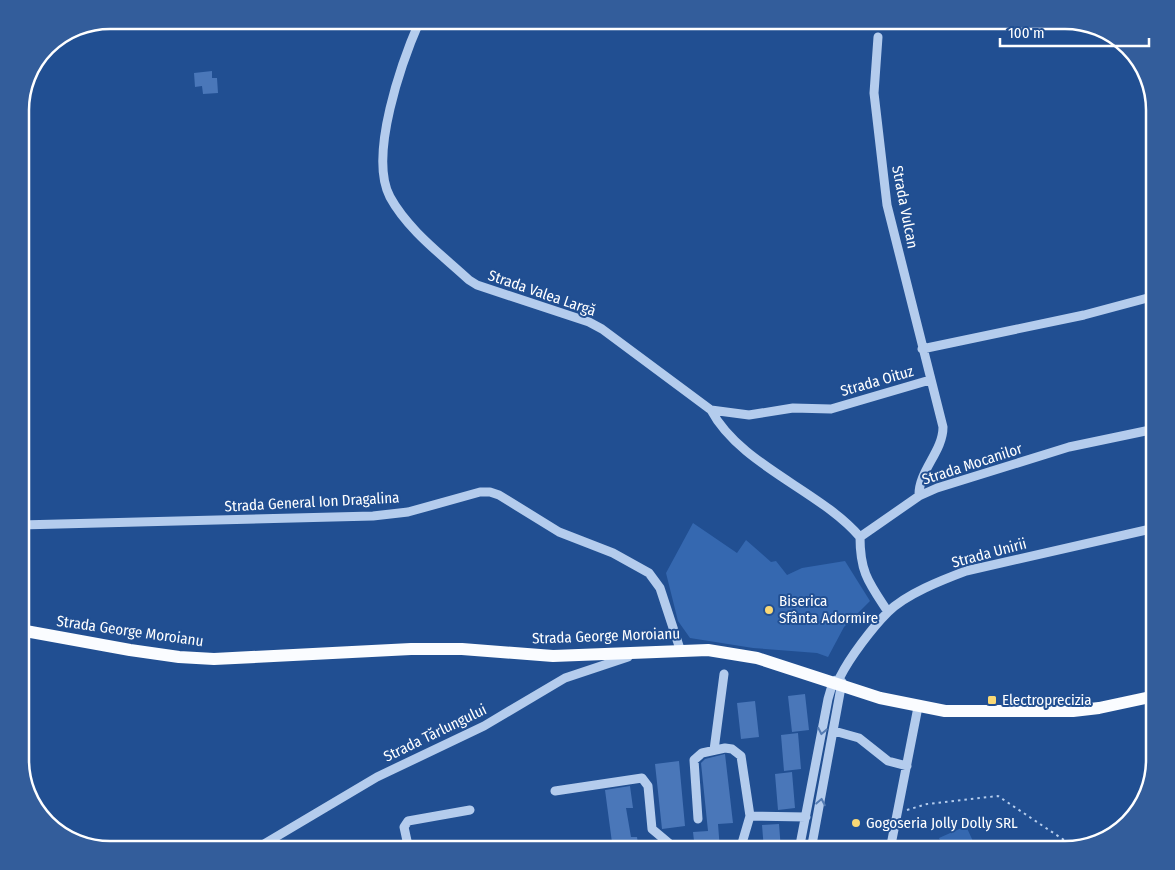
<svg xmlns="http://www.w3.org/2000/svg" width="1175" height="870" viewBox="0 0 1175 870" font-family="'Fira Sans Condensed',sans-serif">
<rect width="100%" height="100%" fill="#214f92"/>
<!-- green -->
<path fill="#3568b0" d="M693,523L737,553L746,540L771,562L776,561L787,575L802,568L845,561L870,601L844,627L828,657L817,653L753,648L690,638L678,621L666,573Z
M966,826L977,850H944L939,838Z"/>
<!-- building -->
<path fill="#4a77b9" d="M212,71V78H217L218,93L203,94L202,86L195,87L194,73Z
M805,694L809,730L792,732L788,696Z
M755,701L759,737L741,739L737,703Z
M798,733L801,769L784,771L781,735Z
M725,754L733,823L718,824L720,850H695L693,832L708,831L701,763L705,759Z
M679,761L685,826L662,829L655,764Z
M792,772L795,808L778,810L775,774Z
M630,786L633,808H626L631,837H637L639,850H613L605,790Z
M779,824L781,850H764L762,825Z"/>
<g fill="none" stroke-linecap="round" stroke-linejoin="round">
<!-- path -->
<path stroke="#b4cced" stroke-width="2" stroke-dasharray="2.5 4" stroke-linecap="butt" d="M907,810L927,804L998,796L1076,848"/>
<!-- minor -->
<path stroke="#b4cced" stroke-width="9" d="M420,20C402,61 368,156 390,197C408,230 442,255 469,280L477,285L589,322L602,329L711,410C740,465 821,491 860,537
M1054,20L1065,24L1073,23
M878,37L874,93L887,205L943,427C943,452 918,471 919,496
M922,349L1084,315L1155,296
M711,410L749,415L793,408L831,409L930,380
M20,525L373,516L408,512L480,492H490L499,495L559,532L613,553L649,573L660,588L680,649
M860,537L919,496L937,488L1069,447L1155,429
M860,537C860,573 869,583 888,612
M840,677C850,657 872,628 888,612C906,594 942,580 966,571L1155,528
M834,731L859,738L888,761L907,766
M714,750L724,674
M555,791L642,778L648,786L652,829L677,850
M750,816L806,817
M698,819L694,760L702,753L725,748L732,749L741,756L750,816L740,850
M254,850L377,777L484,726L565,678L628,657
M409,850L404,827L408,821L470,810
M799,850L828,699L833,682L836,680
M811,850L842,682
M890,850L918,707"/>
<!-- major -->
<path stroke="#fafcff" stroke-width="12" d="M20,630L130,650L179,657L214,659L411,649H462L553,656L708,650L757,658L880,698L945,711H1073L1099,708L1155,696"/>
</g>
<!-- one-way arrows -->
<defs><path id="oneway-chevron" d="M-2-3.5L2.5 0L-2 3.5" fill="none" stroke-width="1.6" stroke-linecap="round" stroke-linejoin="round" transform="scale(1.25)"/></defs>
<g stroke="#547bb2">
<use href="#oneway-chevron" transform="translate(822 731) rotate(101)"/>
<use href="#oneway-chevron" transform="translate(821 802) rotate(-79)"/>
</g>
<!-- markers -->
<g fill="#f9d875" stroke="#214f92" stroke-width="2">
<circle cx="769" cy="610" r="5"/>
<rect x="987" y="695" width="10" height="10" rx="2.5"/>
<circle cx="856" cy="823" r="5"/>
</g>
<g text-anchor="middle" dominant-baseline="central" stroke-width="4" stroke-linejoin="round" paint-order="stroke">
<!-- street labels -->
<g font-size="15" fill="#fff" stroke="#214f92">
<text transform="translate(905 207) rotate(79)">Strada Vulcan</text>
<text transform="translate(542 293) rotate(19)">Strada Valea Largă</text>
<text transform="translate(877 381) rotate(-16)">Strada Oituz</text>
<text transform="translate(972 464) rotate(-18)">Strada Mocanilor</text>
<text transform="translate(312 502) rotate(-3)">Strada General Ion Dragalina</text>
<text transform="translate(989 553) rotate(-15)">Strada Unirii</text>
<text transform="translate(130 631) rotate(8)">Strada George Moroianu</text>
<text transform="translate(606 636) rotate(-2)">Strada George Moroianu</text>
<text transform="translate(435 733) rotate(-26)">Strada Tărlungului</text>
</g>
<!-- poi labels -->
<g font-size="15" fill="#fff" stroke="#214f92" text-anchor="start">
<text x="779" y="601">Biserica<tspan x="779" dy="17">Sfânta Adormire</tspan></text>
<text x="1002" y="700">Electroprecizia</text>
<text x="866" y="823">Gogoseria Jolly Dolly SRL</text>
</g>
</g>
<!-- crop -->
<path d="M0 0H1175V870H0ZM110 29H1065A81 81 0 0 1 1146 110V760A81 81 0 0 1 1065 841H110A81 81 0 0 1 29 760V110A81 81 0 0 1 110 29Z" fill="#335d9b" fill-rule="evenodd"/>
<path fill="none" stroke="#fff" stroke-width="2.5" d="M110 29H1065A81 81 0 0 1 1146 110V760A81 81 0 0 1 1065 841H110A81 81 0 0 1 29 760V110A81 81 0 0 1 110 29Z"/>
<!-- scale -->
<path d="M1000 38v8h149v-8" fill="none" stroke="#ffffff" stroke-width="2.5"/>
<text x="1008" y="38" font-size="15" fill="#ffffff" stroke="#214f92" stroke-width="4" paint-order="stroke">100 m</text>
</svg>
